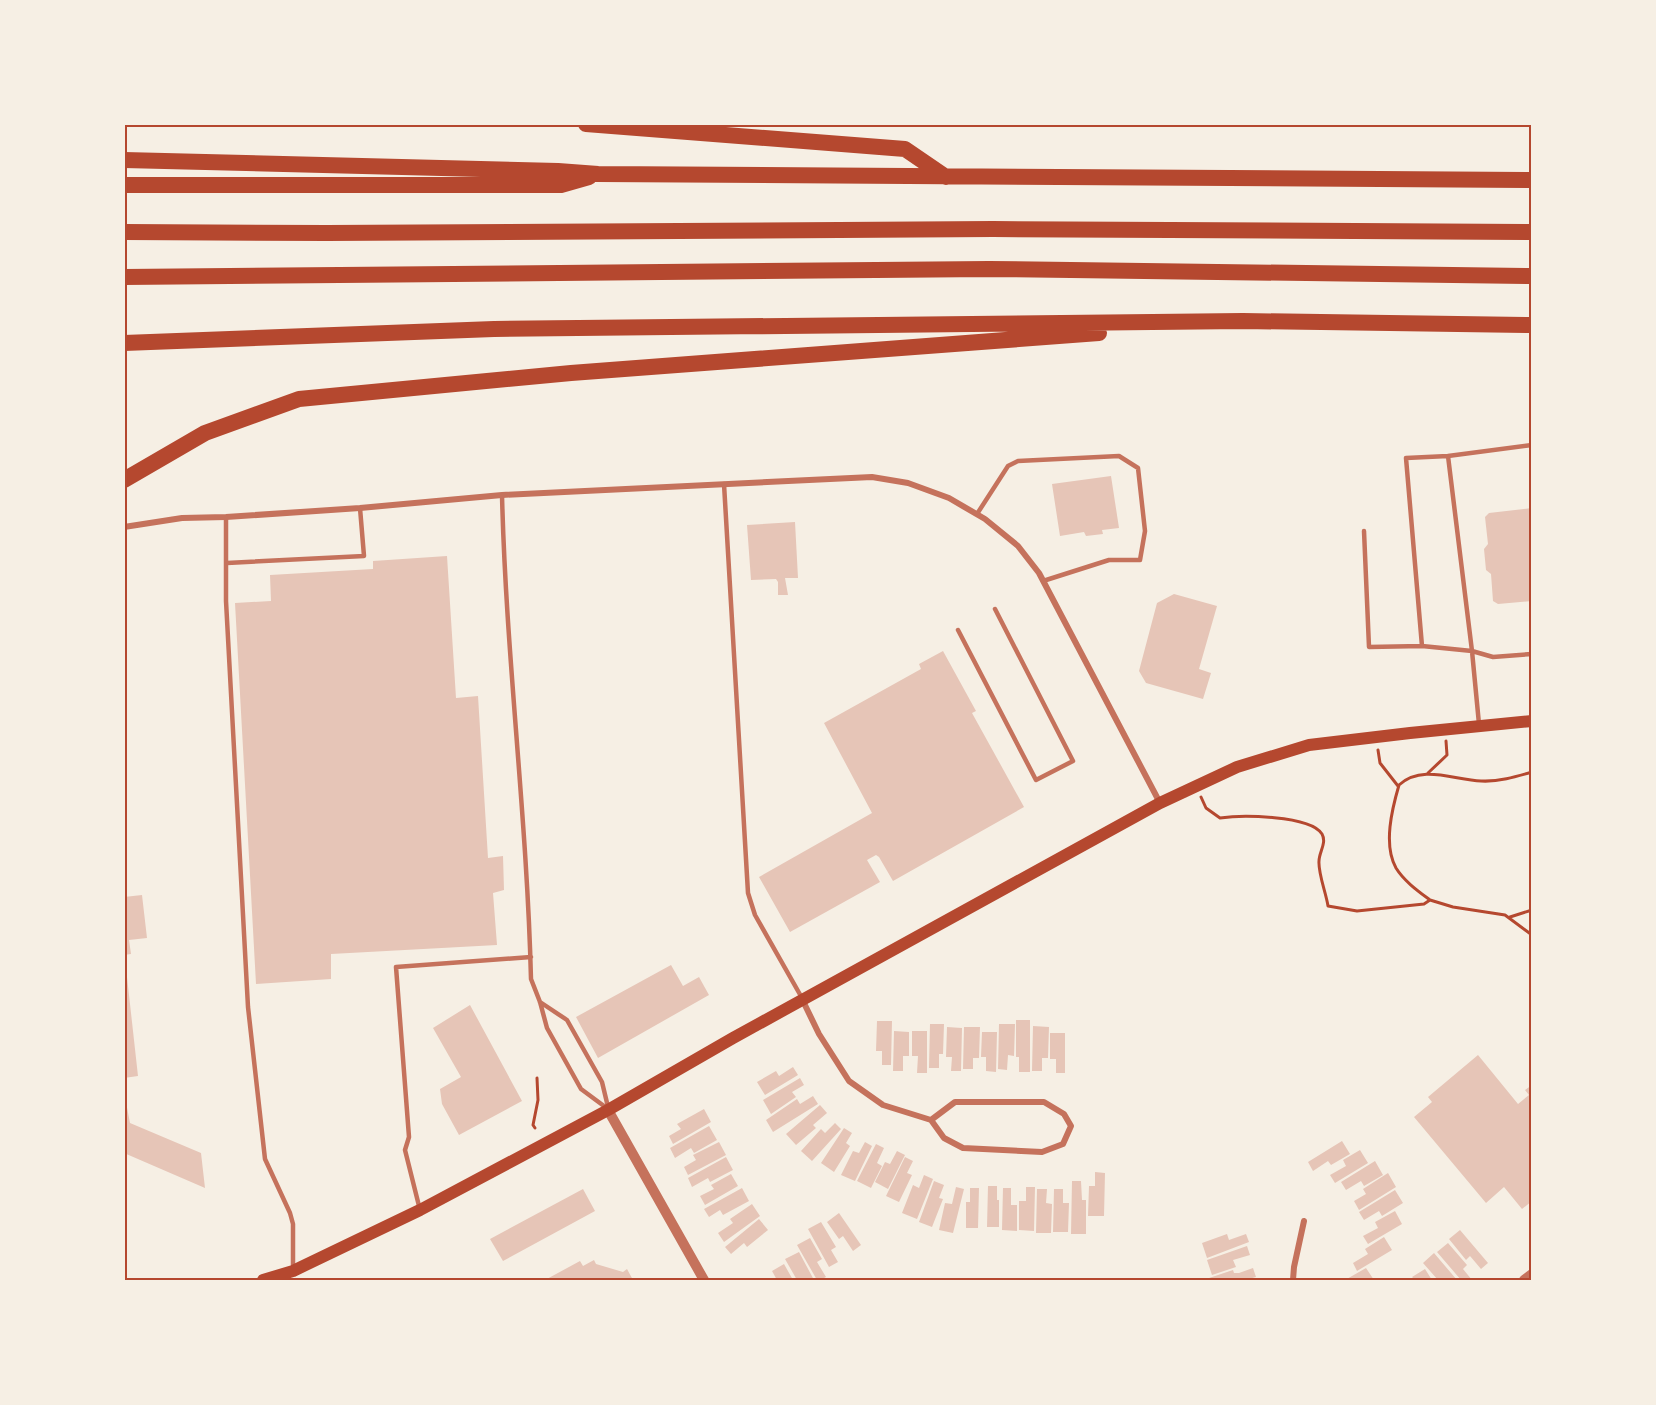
<svg xmlns="http://www.w3.org/2000/svg" width="1656" height="1405" viewBox="0 0 1656 1405" font-family="Jost,sans-serif">
<rect width="100%" height="100%" fill="#f6efe4"/>
<!-- building -->
<path fill="#e6c5b7" d="M1111,476L1119,528L1102,530L1103,534L1086,536L1084,532L1060,536L1052,484Z
M1532,508V601L1498,604L1493,601L1491,574L1486,570L1484,549L1488,544L1485,517L1489,513Z
M795,522L798,578H785L788,595H778V582L776,579L751,580L747,525Z
M447,556L456,698L478,696L488,858L503,856L504,890L493,893L497,945L331,954V979L256,984L235,603L271,601L270,575L373,569V561Z
M1174,594L1217,606L1199,669L1211,673L1203,699L1146,683L1139,671L1157,603Z
M943,651L976,711L972,713L1024,807L893,881L879,857L876,855L867,860L880,882L790,932L759,877L872,813L824,723L921,669L919,664Z
M142,895L147,938L129,940L131,954L124,955V897Z
M671,965L683,986L699,977L709,995L598,1058L576,1017Z
M124,968H126L138,1076L124,1078Z
M470,1005L522,1101L459,1135L442,1104L440,1089L461,1077L433,1028Z
M1016,1020H1030V1072H1019V1057H1016Z
M877,1021H892L891,1065H882V1051H876Z
M930,1024H944L943,1054H939V1068H929Z
M999,1024H1015L1014,1056L1008,1055L1007,1070L998,1069Z
M1033,1026L1049,1027L1048,1058H1042V1071H1032Z
M947,1027L962,1028L961,1071H951L952,1057H946Z
M964,1027H980L979,1058H973V1069H963Z
M894,1031L909,1032V1056H903V1071H893Z
M912,1031H927V1073H917L918,1056H912Z
M982,1032H997L996,1072L986,1071V1057H981Z
M1050,1033H1065V1073H1056V1059H1050Z
M1478,1055L1518,1104L1529,1095L1525,1090L1532,1085V1201L1522,1209L1504,1187L1486,1203L1414,1117L1432,1102L1428,1097Z
M793,1067L798,1075L765,1095L757,1082L776,1071L779,1076Z
M800,1078L804,1085L792,1092L796,1097L771,1114L763,1100Z
M124,1092L130,1123L201,1153L205,1188L124,1153Z
M813,1096L818,1104L773,1132L766,1120L797,1099L800,1104Z
M820,1105L827,1113L813,1125L816,1128L796,1145L786,1134Z
M704,1109L711,1122L673,1144L669,1136L681,1129L677,1124Z
M835,1123L841,1129L812,1161L801,1151L821,1129L825,1133Z
M709,1126L717,1140L694,1153L691,1148L675,1158L670,1148Z
M844,1128L852,1133L846,1143L850,1146L834,1172L821,1163Z
M1342,1141L1350,1154L1331,1165L1328,1161L1313,1171L1308,1162Z
M719,1142L726,1155L688,1175L684,1167L696,1160L693,1155Z
M865,1142L872,1146L855,1181L841,1175L853,1151L859,1153Z
M876,1144L884,1148L877,1163L882,1166L871,1188L857,1181Z
M1360,1150L1368,1163L1335,1183L1330,1175L1346,1166L1343,1160Z
M897,1151L905,1155L888,1189L875,1182L885,1162L890,1164Z
M726,1157L733,1170L710,1182L708,1178L692,1187L688,1178Z
M905,1157L913,1161L907,1173L912,1175L899,1202L886,1196Z
M1375,1161L1383,1175L1364,1186L1361,1181L1346,1190L1341,1182Z
M1095,1172L1105,1173L1104,1216H1088L1089,1186H1095Z
M1388,1173L1396,1187L1359,1210L1354,1201L1366,1194L1363,1189Z
M731,1174L738,1186L705,1205L700,1196L714,1189L711,1185Z
M924,1175L933,1179L917,1219L902,1213L913,1185L919,1188Z
M934,1181L944,1185L939,1198L943,1199L932,1227L919,1222Z
M1072,1181H1081L1082,1200H1086V1234H1071Z
M988,1186H997V1200H999V1227H987Z
M956,1187L964,1189L953,1233L939,1230L945,1203L952,1204Z
M1026,1187H1035L1034,1231L1019,1230V1201H1026Z
M742,1188L749,1201L723,1215L720,1210L709,1217L704,1209Z
M970,1188H979L978,1228H966V1202H970Z
M1003,1188H1011V1205H1017V1231L1002,1230Z
M583,1189L595,1211L503,1261L490,1239Z
M1037,1189H1047L1046,1203L1052,1204L1051,1233H1036Z
M1054,1189H1063V1203H1069L1068,1232H1053Z
M1395,1190L1403,1203L1382,1216L1379,1211L1364,1220L1359,1212Z
M752,1204L760,1216L724,1242L718,1233L733,1223L730,1219Z
M1395,1211L1402,1224L1368,1244L1363,1236L1378,1228L1375,1222Z
M839,1213L861,1245L853,1251L843,1236L839,1239L827,1222Z
M759,1219L768,1230L747,1247L744,1243L731,1254L725,1247Z
M821,1222L836,1247L831,1250L838,1262L829,1267L808,1229Z
M1460,1230L1488,1263L1481,1269L1470,1256L1466,1260L1449,1239Z
M1227,1234L1229,1240L1246,1234L1249,1242L1207,1258L1202,1243Z
M1384,1237L1392,1250L1357,1271L1353,1263L1368,1254L1365,1249Z
M810,1238L822,1259L817,1262L826,1277L820,1280H817L797,1245Z
M1448,1243L1467,1265L1463,1269L1472,1280H1461L1437,1252Z
M1247,1246L1250,1255L1233,1260L1236,1267L1212,1275L1207,1260Z
M799,1252L814,1280H797L785,1259Z
M1434,1253L1457,1280H1446L1443,1278L1438,1280L1423,1263Z
M594,1260L596,1264L623,1272L627,1269L633,1280H545L580,1261L583,1266Z
M784,1264L793,1280H777L772,1271Z
M1253,1268L1256,1277L1245,1280H1203L1233,1270L1234,1273H1239Z
M1366,1268L1374,1280H1345Z
M1425,1269L1432,1280H1415L1412,1277Z"/>
<g fill="none" stroke-linecap="round" stroke-linejoin="round">
<!-- path -->
<path stroke="#b5482f" stroke-width="3" d="M1378,750L1380,763L1398,786
M1428,773L1447,755L1446,741
M1201,797L1206,808L1220,818C1241,815 1310,815 1322,834C1327,843 1319,852 1319,861C1318,873 1326,893 1328,906L1357,911L1424,904L1430,900L1453,907L1505,915L1532,935
M1430,900C1418,891 1404,881 1396,868C1383,845 1392,809 1399,785C1422,764 1454,780 1481,781C1498,782 1515,777 1532,772
M1510,917L1532,910
M535,1128L533,1125L538,1100L537,1078"/>
<!-- service -->
<path stroke="#c5725c" stroke-width="4.5" d="M724,484L748,893L755,915L802,998
M502,495C506,657 527,817 531,979L540,1002L547,1028L581,1089L608,1109
M977,514L1008,466L1018,461L1119,456L1138,468L1145,531L1140,560H1109L1043,581
M226,517V601L248,1007L265,1159L290,1213L293,1224V1269
M1364,531L1369,647L1422,646L1472,651L1493,657L1532,654
M227,563L364,556L360,508
M958,630L1036,780L1073,761L995,609
M1422,646L1406,458L1448,456
M1479,724L1472,651L1448,456L1532,445
M540,1002L567,1020L602,1082L608,1107
M420,1210L405,1150L409,1137L396,967L531,957"/>
<!-- minor -->
<path stroke="#c5725c" stroke-width="6" d="M124,527L182,518L226,517L360,508L502,495L872,477L908,483L949,498L985,519L1018,546L1039,573L1160,803
M803,1001L819,1034L849,1081L883,1105L931,1120L955,1102H1044L1064,1114L1071,1126L1063,1144L1042,1152L963,1148L944,1138L931,1120
M1293,1280L1294,1267L1304,1221"/>
<!-- tertiary -->
<path stroke="#c5725c" stroke-width="10" d="M608,1110L704,1280
M1524,1280L1532,1274"/>
<!-- secondary -->
<path stroke="#b5482f" stroke-width="12" d="M263,1280L293,1271L420,1210L608,1110L733,1038L1160,803L1237,767L1309,745L1410,733L1532,721"/>
<!-- motorway -->
<path stroke="#b5482f" stroke-width="16" d="M586,124L905,149L946,177
M124,160L558,171L598,174L1532,180
M124,185H561L589,177
M124,232L327,233L993,229L1532,232
M124,277L989,269L1532,276
M124,343L494,329L1243,321L1532,325
M124,480L205,433L299,399L571,373L1099,333"/>
</g>
<!-- border -->
<rect width="1656" height="1405" fill="none" stroke="#f6efe4" stroke-width="252"/>
<rect x="126" y="126" width="1404" height="1153" fill="none" stroke="#b5482f" stroke-width="2"/>
</svg>
